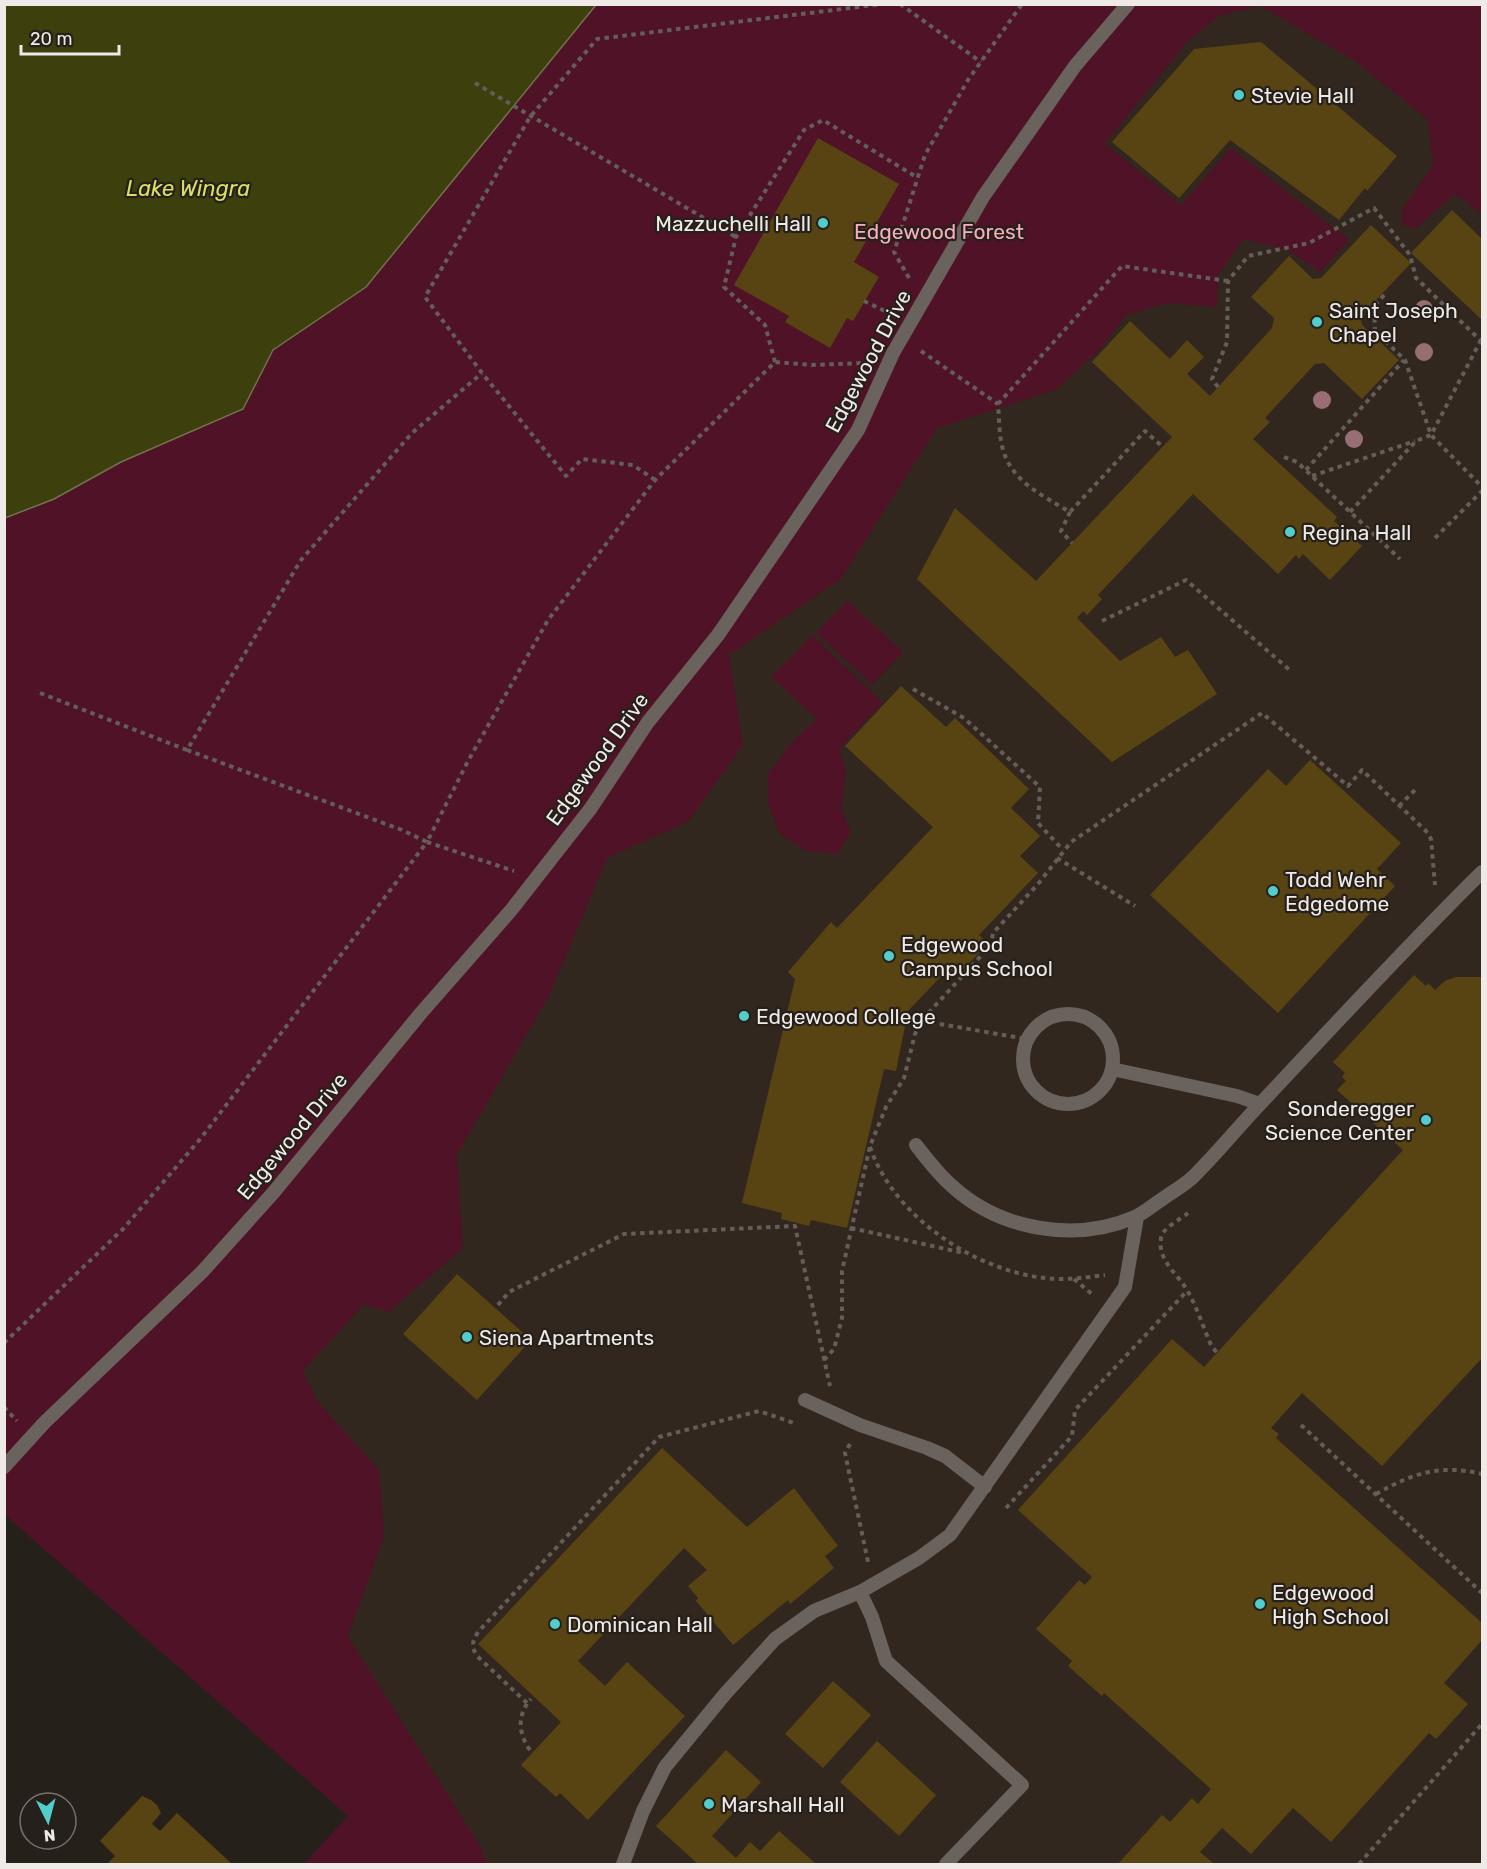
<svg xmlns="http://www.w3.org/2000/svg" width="1487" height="1869" viewBox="0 0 1487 1869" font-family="Rubik,sans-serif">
<rect width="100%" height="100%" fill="#26201b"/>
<!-- built -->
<path fill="#32271e" d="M596,5H1482V1864H304L348,1816L191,1677L5,518L54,499L243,409L273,350L366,287Z"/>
<!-- green -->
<path fill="#4f1227" d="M596,5H1482V214L1455,194L1415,229L1403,225L1401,211L1433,165L1428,120L1355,61L1260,6L1219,16L1188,41L1105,144L1181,205L1231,148L1349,240L1320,272L1288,250L1244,239L1218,275L1217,307L1168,303L1126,315L1099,351L1055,390L937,428L841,579L729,655L743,745L689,821L607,858L549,996L457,1155L463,1248L389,1312L364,1304L303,1371L317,1401L379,1470L384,1536L348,1636L480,1846L487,1864H304L348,1816L5,1515V518L54,499L121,462L243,409L273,350L366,287Z
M847,600L903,652L872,685L816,633Z
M812,635L883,703L839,749L846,770L841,808L851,832L837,854L806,851L780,834L768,805V774L792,742L817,719L771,677Z"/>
<!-- water -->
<path fill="#3d3f0d" stroke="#72724e" stroke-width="1.5" d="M5,4H596V5L366,287L273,350L243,409L121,462L54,499L5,518Z"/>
<!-- building -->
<path fill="#584413" d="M1261,42L1397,156L1367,191L1365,188L1339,220L1230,140L1179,198L1112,142L1194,49Z
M818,138L899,184L854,262L879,277L853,321L847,318L830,348L785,322L789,316L734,285Z
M1452,210L1482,239V320L1411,253Z
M1371,225L1411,263L1361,316L1362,325L1399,360L1362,399L1324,363L1315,364L1265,418L1270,422L1253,439L1337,517L1334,521L1362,546L1330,580L1303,554L1299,559L1296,555L1278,574L1193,494L1098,595L1102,599L1087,615L1083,611L1077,618L1120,661L1161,637L1175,657L1188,650L1217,694L1112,762L917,579L955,508L1036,581L1172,437L1092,362L1130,321L1170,359L1187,340L1204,357L1187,374L1210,396L1272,328L1274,318L1251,297L1289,256L1313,279L1321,278Z
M901,686L946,727L955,718L1029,789L1011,808L1040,836L1020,856L1038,873L979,935L988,943L957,976L949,968L908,1011L896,1071L884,1069L847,1228L811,1220L809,1226L781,1219L782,1213L742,1203L795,979L788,972L831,922L837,928L933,827L845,746Z
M1310,760L1401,843L1377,869L1395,886L1278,1013L1150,895L1268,769L1286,786Z
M1414,975L1426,986L1428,983L1435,990L1445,981L1456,977H1482V1358L1382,1466L1302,1393L1271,1428L1279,1434L1276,1438L1482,1623V1640L1444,1683L1468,1704L1436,1739L1429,1733L1331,1842L1293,1808L1251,1854L1222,1828L1200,1852L1213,1863L1211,1864H1118L1162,1815L1170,1822L1192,1798L1198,1804L1211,1789L1104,1693L1102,1696L1068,1666L1072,1661L1036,1629L1079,1580L1085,1585L1092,1577L1018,1510L1172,1339L1204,1367L1403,1150L1337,1090L1346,1081L1342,1077L1345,1073L1333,1062Z
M457,1274L531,1340L477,1400L403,1334Z
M662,1448L747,1527L794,1488L838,1546L825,1556L834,1568L790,1604L788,1600L733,1645L696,1601L698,1598L688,1586L707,1570L684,1548L578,1661L605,1686L627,1662L685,1716L588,1820L560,1793L556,1797L521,1765L561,1722L478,1644Z
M833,1681L871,1715L823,1768L785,1734Z
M877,1741L936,1795L899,1836L840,1782Z
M726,1750L761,1782L712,1836L736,1858L750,1842L760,1851L779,1831L816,1864H698L656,1826Z
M142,1796L151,1800L157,1805L161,1813L152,1824L160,1831L177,1813L232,1864H109L108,1863L115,1856L100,1841Z"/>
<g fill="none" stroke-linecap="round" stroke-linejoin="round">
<!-- path -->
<path stroke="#635e59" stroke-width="4" stroke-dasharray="4.5 4.5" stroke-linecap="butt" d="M900,4L981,62
M475,83L736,237
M909,278L894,252L925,155L968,80L1022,4
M1384,295L1374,306L1375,331L1405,360L1431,435L1482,487
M864,301L891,314
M921,351L998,404C999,417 999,432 1002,446C1010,481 1042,495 1070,512L1145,431L1163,447
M775,362L765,325L724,287L736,237L804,130L823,120L918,178
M1218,387L1212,379L1227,342L1228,281L1248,256L1309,243L1374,208L1410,255L1416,278L1482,342
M998,404L1122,266L1228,281
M1284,457L1297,462L1400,559
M1306,470L1404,360
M1312,476L1415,441
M655,480L633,465L582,459L566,476L482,373L425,297L530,117L597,39L883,4
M1070,512L1061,531L1072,543
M1350,512L1416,441L1431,435L1481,340
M1435,538L1482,491
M1102,621L1186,580L1292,672
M913,689L964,718L1040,787L1038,823L1063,850
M40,693L187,750L301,560L412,433L482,373
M187,750L402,830L427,842L468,761L548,620L655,480L775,362L812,365L864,363
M1399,806L1417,788
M1057,858L1135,906
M922,1021L1027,1039
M870,1147C895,1220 983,1277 1059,1279C1075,1279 1090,1277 1105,1275
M1188,1213C1180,1220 1163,1227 1161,1238C1157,1260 1177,1273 1187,1290C1197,1307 1203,1327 1211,1345L1217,1353
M851,1228L964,1253
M1074,1279L1093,1295
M498,1305L509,1292L624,1234L795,1226L830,1386
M4,1343L123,1229L201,1138L427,842L514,871
M824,1360L834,1349L842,1318V1271L870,1146L886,1107L904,1078L915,1034L921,1021L991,945L993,933L1038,884L1071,842L1262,713L1348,786L1362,770L1426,831L1431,839L1435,885
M4,1407L17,1421
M1301,1425L1482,1593
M850,1444L845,1453L868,1562
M1376,1494C1413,1473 1440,1464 1482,1474
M1006,1508L1072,1436L1075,1410L1187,1291
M527,1703L477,1656C471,1646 472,1642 478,1632L659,1437L759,1411L794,1423L795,1421
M530,1750C518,1734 517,1714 531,1699
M1359,1864L1482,1724"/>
<!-- lane -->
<path stroke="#6a625d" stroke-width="14" d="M1023 1059a45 45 0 1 1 90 0a45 45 0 1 1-90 0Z
M1112,1069L1237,1096L1260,1104
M916,1145C927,1159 938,1174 952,1186C1000,1230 1075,1243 1135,1217C1144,1213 1153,1205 1161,1200C1172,1192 1185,1185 1194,1176C1218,1152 1239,1126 1262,1102C1335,1024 1407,946 1482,872
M805,1400L860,1425L927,1448L945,1456L985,1487
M4,1467L44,1423L202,1272L273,1193L421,1013L512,909L591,808L648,722L718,635L858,430L893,353L983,197L1075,66L1128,4
M623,1864L643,1811L665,1767L725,1694L775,1639L814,1611L860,1592
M946,1864L1022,1785L886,1661L872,1617L860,1592L919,1558L950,1535L1125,1287L1137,1217"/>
</g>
<!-- trees -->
<g fill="#986e75">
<circle cx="1424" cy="309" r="9"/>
<circle cx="1424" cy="352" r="9"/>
<circle cx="1322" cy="400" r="9"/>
<circle cx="1354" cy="439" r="9"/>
</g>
<!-- markers -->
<g fill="#53cdcb" stroke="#26201b" stroke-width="2">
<circle cx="1239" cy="95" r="6"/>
<circle cx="823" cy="223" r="6"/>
<circle cx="1317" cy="322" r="6"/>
<circle cx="1290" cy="532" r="6"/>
<circle cx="1273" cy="891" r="6"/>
<circle cx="889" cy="956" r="6"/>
<circle cx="744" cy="1016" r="6"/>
<circle cx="1426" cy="1120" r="6"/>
<circle cx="467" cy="1337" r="6"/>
<circle cx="1260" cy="1604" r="6"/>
<circle cx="555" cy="1624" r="6"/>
<circle cx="709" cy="1804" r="6"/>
</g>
<g text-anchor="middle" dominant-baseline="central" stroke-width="4.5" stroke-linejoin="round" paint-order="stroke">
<!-- poi labels -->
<g font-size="21" fill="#efeae7" stroke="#26201b" text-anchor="start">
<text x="1251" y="95">Stevie Hall</text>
<text x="811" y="223" text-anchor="end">Mazzuchelli Hall</text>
<text x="1329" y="310">Saint Joseph<tspan x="1329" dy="24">Chapel</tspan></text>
<text x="1302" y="532">Regina Hall</text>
<text x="1285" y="879">Todd Wehr<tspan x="1285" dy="24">Edgedome</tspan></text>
<text x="901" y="944">Edgewood<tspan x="901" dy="24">Campus School</tspan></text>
<text x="756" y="1016">Edgewood College</text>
<text x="1414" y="1108" text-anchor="end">Sonderegger<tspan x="1414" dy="24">Science Center</tspan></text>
<text x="479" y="1337">Siena Apartments</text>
<text x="1272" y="1592">Edgewood<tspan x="1272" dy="24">High School</tspan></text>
<text x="567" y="1624">Dominican Hall</text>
<text x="721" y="1804">Marshall Hall</text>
</g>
<!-- park labels -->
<g font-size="21" fill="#f6adbe" stroke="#26201b">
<text x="939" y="231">Edgewood Forest</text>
</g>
<!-- street labels -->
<g font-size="21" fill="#efeae7" stroke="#26201b">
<text transform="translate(868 361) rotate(-62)">Edgewood Drive</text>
<text transform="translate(597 759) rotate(-54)">Edgewood Drive</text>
<text transform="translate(292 1136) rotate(-50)">Edgewood Drive</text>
</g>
<!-- water labels -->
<g font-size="22" font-style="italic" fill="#d9e065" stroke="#26201b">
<text x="188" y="188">Lake Wingra</text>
</g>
</g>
<!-- border -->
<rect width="1487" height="1869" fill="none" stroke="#efeae7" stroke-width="12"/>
<!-- north arrow -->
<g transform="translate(48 1821) rotate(174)"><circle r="28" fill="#26201b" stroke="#76716d" stroke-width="1.5"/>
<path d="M0-4.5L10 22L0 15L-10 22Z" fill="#53cdcb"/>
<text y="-9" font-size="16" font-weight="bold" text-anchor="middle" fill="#efeae7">N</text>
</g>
<!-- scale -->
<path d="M21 45v9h98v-9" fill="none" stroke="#efeae7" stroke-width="3"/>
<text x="30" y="45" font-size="18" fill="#efeae7" stroke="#26201b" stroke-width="4.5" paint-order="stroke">20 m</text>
</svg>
